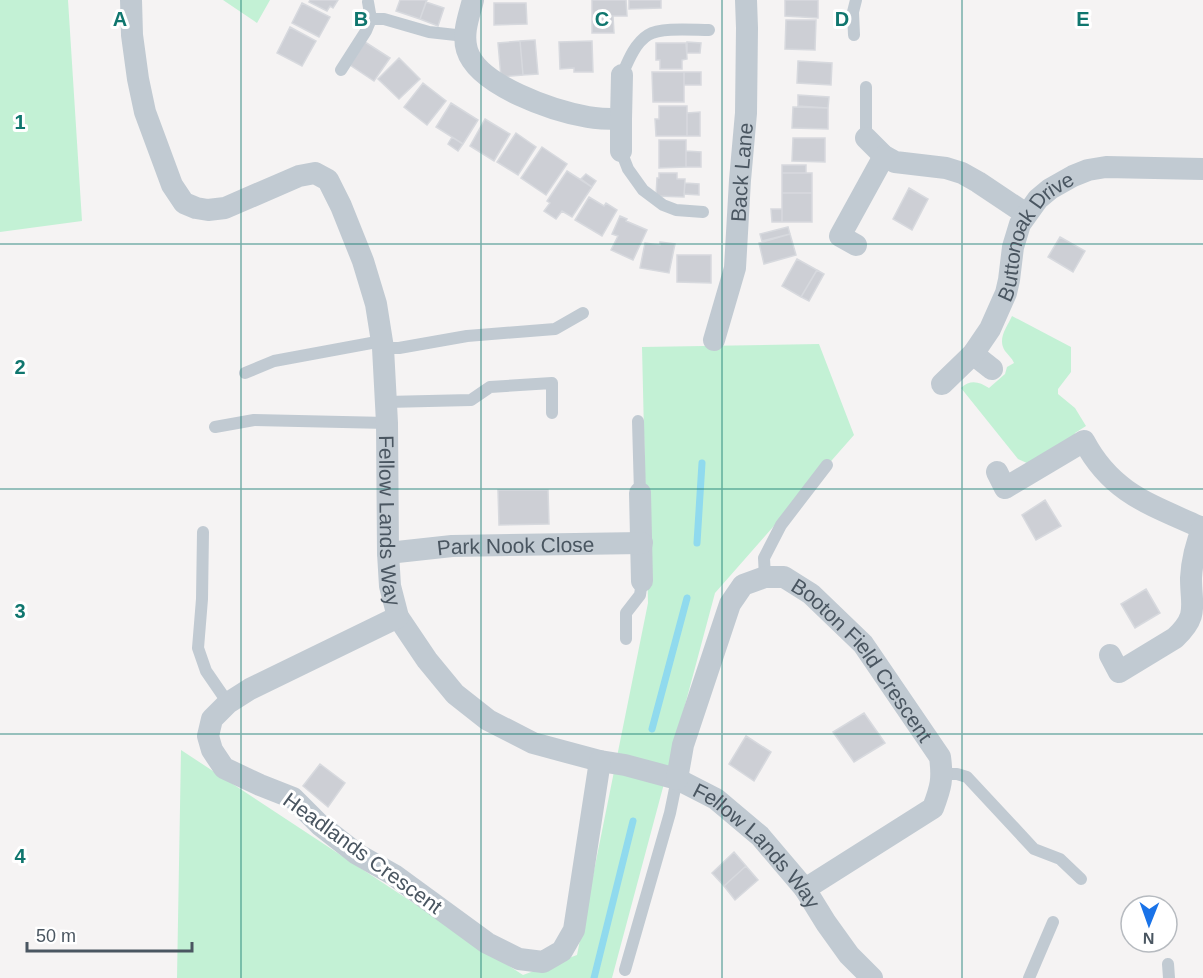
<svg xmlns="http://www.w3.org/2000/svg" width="1203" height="978" viewBox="0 0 1203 978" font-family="Arial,sans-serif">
<rect width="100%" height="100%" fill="#f5f3f3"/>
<!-- green -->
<path fill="#c3f1d5" d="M0,0H68L82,221L0,232Z
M223,0H270L257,23Z
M1012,316L1071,347V372L1058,389V394L1075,408L1086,426L1075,433L1074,439L1029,464L1018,459L961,388C971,379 979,382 989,388L1005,374L1007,367L1014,363C1012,358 1008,355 1005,351C997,339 1007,327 1012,316Z
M819,344L854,435L715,593L612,978H177L181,750L523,975L577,955L648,603L642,347Z"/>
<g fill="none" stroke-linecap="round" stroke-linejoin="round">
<!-- stream -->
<path stroke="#90daee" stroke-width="7" d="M697,543L702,463
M652,729L687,598
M594,978L633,821"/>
</g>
<!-- building -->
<path fill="#cdcfd5" stroke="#d7d9de" stroke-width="1.5" d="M310,0H338L333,8L330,6L327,11L309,2Z
M400,0H427L420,19L396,11Z
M592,0H626L627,16H613L614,33H592Z
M629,0H661V8L629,9Z
M785,0H818V18L785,16Z
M426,2L444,8L438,26L420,19Z
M302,3L330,17L319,37L292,23Z
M494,3H526L527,24L494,25Z
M786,20H816L815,50L785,49Z
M290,27L316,41L302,66L277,53Z
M535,40L538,74L523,75L520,41Z
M520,41L523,75L501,77L498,43Z
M592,41L593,72H574V68L560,69L559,42Z
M365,42L390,58L374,81L350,65Z
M687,42L701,43L700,53H687Z
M656,43H686L687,59L682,60V69H660V60H656Z
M399,58L420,79L399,99L378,79Z
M798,61L832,63L831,85L797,83Z
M652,72H684V102H653Z
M684,72H701V85H684Z
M423,83L446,101L427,125L404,107Z
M798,95L829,97L828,108L798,106Z
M451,103L478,120L463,144L436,127Z
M659,106H687V136H656L655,119H659Z
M793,107L828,108V129L792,128Z
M700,112V136H687V113Z
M485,119L510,134L494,161L470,146Z
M516,133L536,147L518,175L497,162Z
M452,137L463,144L458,151L448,144Z
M793,138H825V162L792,161Z
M659,140H686V167L659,168Z
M542,147L567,164L546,195L521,178Z
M686,151L701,152V167H686Z
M782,165H806V173H782Z
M567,171L592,187L572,217L562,211L556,219L544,211L550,203L547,201Z
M659,173H677V179H685L684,197L656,196L657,178H659Z
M782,173H812V193H782Z
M586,174L596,181L592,187L581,179Z
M685,183L699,184V195L684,194Z
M909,188L928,199L912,230L893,219Z
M782,193H812V222H782Z
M589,197L604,206L606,203L617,210L602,236L575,220Z
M771,209H782V222H772Z
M620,216L627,219L626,221L647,230L633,260L611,250L618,236L612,234Z
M788,227L790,234L762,241L760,234Z
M790,234L796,255L764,264L759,243Z
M1060,237L1085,251L1073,272L1048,257Z
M660,242L675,244L669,273L640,268L645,243L660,245Z
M677,255H711V283L677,282Z
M797,259L817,270L801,297L782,286Z
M817,270L824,274L809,301L801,297Z
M498,490H548L549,524L499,525Z
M1045,500L1061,526L1036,540L1022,515Z
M1146,589L1160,613L1135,628L1121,604Z
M864,713L885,743L854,762L833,732Z
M746,736L771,752L754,781L729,764Z
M320,764L345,783L328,807L303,786Z
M734,852L746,866L724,886L712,873Z
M746,866L758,880L735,900L724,886Z"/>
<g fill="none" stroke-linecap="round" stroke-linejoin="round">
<!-- service -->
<path stroke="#c1cad2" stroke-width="12" d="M371,19H384L429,32L465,36
M854,35L853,12L856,0
M341,70L366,31L371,19L368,2
M622,75C628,61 635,43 648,35C661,27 693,30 709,30
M866,138V87
M621,151L628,169L643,190L663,205L676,210L703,212
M383,348H399L467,336L555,329L583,313
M245,373L274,361L382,341
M386,402L471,400L490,387L552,383V413
M638,421L640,493
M215,427L254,420L387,423
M203,532L202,599L198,648L206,671L228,703
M765,577L764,558L781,525L827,465
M626,639V613L640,595L642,581
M942,774H957L967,777L1034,849L1060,859L1081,879
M1168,964L1169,978
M625,970L670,813L677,779
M1029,978L1053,922"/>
<!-- minor -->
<g stroke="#c1cad2" stroke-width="22">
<path id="s1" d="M131,0L132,35L138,79L145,112L172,185L184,203L196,208L208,210L225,208L299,176L315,173L328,180L341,206L363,261L376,304L383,348L387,423L388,553L390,586L398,617L427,660L455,694L488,720L533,743L600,761L625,765L677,779L716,799L760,836L805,889L826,923L849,955L872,978"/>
<path d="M473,0C469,16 462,33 467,50C478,86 554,111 588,117C599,119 610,119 621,119"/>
<path d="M866,138L884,156L895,162L946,168L962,173L978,182L1026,214"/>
<path d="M621,151V119L622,75"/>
<path d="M856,245L840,236L884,156"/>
<path id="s2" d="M714,340L735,268L740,180L746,113L747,28L746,0"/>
<path d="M973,354L992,369"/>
<path id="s3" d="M942,384L973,354L990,329L1006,293L1009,280L1013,247L1020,224L1038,199L1050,189L1073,176L1088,170L1106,167L1203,169"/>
<path d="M997,472L1005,488L1084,441C1112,494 1152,505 1202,528"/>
<path d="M640,493L642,581"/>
<path id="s4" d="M388,553L452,546L642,543"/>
<path d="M398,617L250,689L228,703L212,719L208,736L212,750L224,768L260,785L293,798L320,825L357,854L394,875L487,943L519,959L543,962L562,951L574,930L600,761"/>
<path d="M1110,655L1119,672L1175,638C1199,615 1191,607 1191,578C1192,560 1196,544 1203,527"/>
<path id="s5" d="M677,779L683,745L730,604L743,585L765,577H784L811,594L863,644L940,757C943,779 941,787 933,808L805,889"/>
</g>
</g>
<!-- grid -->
<path fill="none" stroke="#0f766e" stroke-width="1.5" stroke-opacity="0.55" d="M241,0V978M481,0V978M722,0V978M962,0V978M0,244H1203M0,489H1203M0,734H1203"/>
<g text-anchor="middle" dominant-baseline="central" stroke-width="6" stroke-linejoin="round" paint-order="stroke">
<!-- street labels -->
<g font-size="21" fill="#4a5661" stroke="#fff">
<text stroke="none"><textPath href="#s2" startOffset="171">Back Lane</textPath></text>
<text stroke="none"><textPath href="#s3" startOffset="180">Buttonoak Drive</textPath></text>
<text stroke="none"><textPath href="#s1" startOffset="717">Fellow Lands Way</textPath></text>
<text stroke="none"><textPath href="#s4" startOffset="128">Park Nook Close</textPath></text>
<text stroke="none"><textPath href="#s5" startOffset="364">Booton Field Crescent</textPath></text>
<text stroke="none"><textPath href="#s1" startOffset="1257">Fellow Lands Way</textPath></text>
<text transform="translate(363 853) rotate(36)">Headlands Crescent</text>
</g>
</g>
<g font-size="20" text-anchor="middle" font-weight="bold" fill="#0f766e" stroke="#fff" stroke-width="6" stroke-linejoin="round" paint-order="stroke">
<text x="120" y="26">A</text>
<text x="361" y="26">B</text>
<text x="602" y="26">C</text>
<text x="842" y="26">D</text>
<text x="1083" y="26">E</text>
<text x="20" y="129">1</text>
<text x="20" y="374">2</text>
<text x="20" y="618">3</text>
<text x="20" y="863">4</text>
</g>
<!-- north arrow -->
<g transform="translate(1149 924) rotate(181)"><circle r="28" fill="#ffffff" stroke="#b7bbc0" stroke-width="1.5"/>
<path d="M0-4.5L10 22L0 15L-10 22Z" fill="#1a73e8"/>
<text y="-9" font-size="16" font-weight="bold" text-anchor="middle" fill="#4a5661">N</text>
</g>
<!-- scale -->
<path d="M27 942v9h165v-9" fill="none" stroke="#4a5661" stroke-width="3"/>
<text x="36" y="942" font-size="18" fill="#4a5661" stroke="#ffffff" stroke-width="4.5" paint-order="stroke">50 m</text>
</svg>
